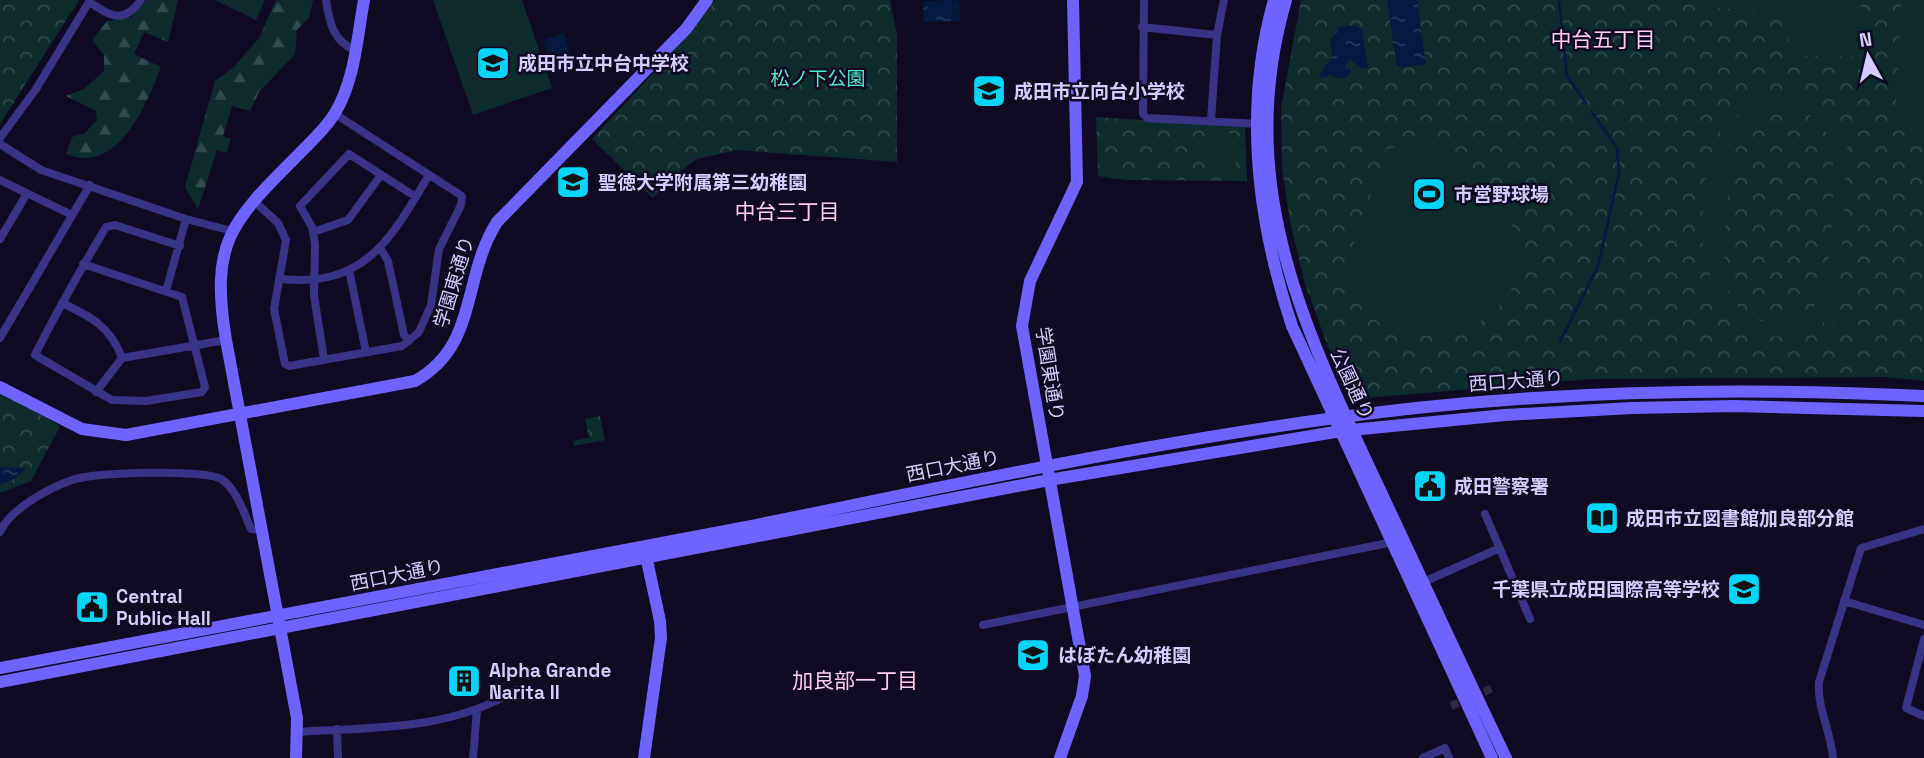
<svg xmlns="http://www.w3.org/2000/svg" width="1924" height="758" viewBox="0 0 1924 758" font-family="'Space Grotesk','Noto Sans JP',sans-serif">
<defs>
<pattern id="forest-firs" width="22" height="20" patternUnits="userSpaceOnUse" patternTransform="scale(1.75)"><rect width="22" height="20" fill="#0e2c2c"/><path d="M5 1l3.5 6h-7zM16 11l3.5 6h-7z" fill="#30494c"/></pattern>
<pattern id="park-crowns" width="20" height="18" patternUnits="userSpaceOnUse" patternTransform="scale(1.75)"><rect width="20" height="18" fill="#0e2c2c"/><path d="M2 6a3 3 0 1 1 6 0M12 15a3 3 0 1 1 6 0" fill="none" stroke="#30494c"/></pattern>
<pattern id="water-ripples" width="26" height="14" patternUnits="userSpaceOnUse" patternTransform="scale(1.75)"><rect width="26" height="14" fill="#051941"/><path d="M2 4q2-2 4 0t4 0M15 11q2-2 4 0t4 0" fill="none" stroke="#29395e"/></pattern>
</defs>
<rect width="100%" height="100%" fill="#100b22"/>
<!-- forest -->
<path fill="url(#forest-firs)" d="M147,0H178L168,42L144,32L134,54L161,67C146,106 118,175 66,154L72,137L85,133L97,120L96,111L66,96L84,89L104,71V55L92,40L107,21L131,17Z
M276,0H313L309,18L297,30L295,54L259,92L250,111L232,106L223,136L231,139L226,153L217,150L198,209L185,187L215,81L233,68L259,38Z"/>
<!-- park -->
<path fill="url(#park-crowns)" d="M0,0H79L0,124Z
M715,0H890L897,36V162L737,150L697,159L677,173L653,198L592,139L682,42Z
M1301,0H1924V381L1886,377L1590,379L1366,398L1349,390L1328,347L1305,284L1290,222L1282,168L1281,108Z
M1096,117L1245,127L1247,181L1126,180L1098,176Z
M0,391L60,426L31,481L0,493Z
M600,416L605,440L574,446L573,441L589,438L585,419Z"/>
<!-- pitch -->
<path fill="#0e2c2c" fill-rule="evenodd" d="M215,0H265L256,20Z
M433,0H522L552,88L473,115Z
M1707,0H1861L1858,57L1789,55L1790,11L1707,8Z
M1902,0H1924V125L1895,123Z
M1785,90C1818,94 1839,117 1847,148L1838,325L1824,324V316C1794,348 1739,342 1718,302C1708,284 1710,264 1709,243H1700L1707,158H1718L1722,110L1736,112V118L1759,97ZM1787,108C1803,110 1819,118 1827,133C1840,156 1830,263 1824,291C1805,332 1746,335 1728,291C1719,271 1730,151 1741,132C1751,115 1768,110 1787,108Z
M1206,132L1236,134L1235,174L1205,172Z
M1445,139L1522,239C1525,250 1521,265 1517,276C1490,358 1354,356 1345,267L1387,149Z"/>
<!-- water -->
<path fill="url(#water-ripples)" d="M959,0L960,21L924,22L923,1Z
M1387,0H1417L1426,64L1397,68Z
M1356,25L1362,30L1368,68L1362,69L1350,59L1345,66L1351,71L1347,77L1336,79L1329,74L1325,80L1319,76L1332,57L1330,40L1339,27Z
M564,33L575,66L554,74L543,40Z
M0,467L26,468L16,478L0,485Z"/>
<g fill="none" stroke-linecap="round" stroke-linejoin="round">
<!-- stream -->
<path stroke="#051941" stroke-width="2.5" d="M1559,1L1567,76L1586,103
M1560,342L1598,266L1619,173L1617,148L1591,111"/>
<!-- street-tunnel -->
<path stroke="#2d2843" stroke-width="8" stroke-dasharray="8 4" stroke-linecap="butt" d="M1451,706L1493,688"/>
<!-- street -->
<path stroke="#393385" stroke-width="8" d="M326,0C329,21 333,42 355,50
M1144,0L1143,114L1147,118L1259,124
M1142,27L1217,35
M1211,120L1217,35L1224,0
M0,138L36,89L89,2C111,16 123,25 141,0
M0,144L41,170L186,219L232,231
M0,180L72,215
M254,201L278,223L286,240L274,309L285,364L289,366L402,346L419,332L431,305L439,249L461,205L462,196L335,114
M313,232L348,220L381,175
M0,239L26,195
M381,249L388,261L404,335L409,341
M83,264L182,297L205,387L202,392L146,401L112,400L35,355C57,311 81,269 106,227L115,225L180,246
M349,270L366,352
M281,279C366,288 391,238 429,175
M166,291L186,219
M62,303C90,316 111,327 122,358
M0,338L90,185
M324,359L314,296L315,244L312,227L300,206L349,154L416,197
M96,392L122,358L226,340
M1485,514L1530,619
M0,532C10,509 49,488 72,480C93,472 204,469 221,479C236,488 244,513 251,529L261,530
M1419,584L1500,548
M1844,601L1924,625
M983,625L1393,542
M1924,639L1906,708L1924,716
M337,729L338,758
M298,732C374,727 449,731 516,690
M473,758L477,710
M1423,758L1445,748L1449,758
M1833,758C1831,732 1817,708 1819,682L1861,548L1924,529"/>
<!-- secondary -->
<path stroke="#6e63ff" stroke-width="12" d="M1274,0C1243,109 1257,220 1292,326L1492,758
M1286,0C1231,189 1308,336 1386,503C1426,588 1465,673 1506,758
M0,387L82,429L126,435L415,381C479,345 461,279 497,222L686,29L707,0
M0,668C247,623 494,576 741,528C964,483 1189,433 1416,408C1584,390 1755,388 1924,396
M0,682L1049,480L1341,431L1505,415L1632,408L1734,406L1924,411
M296,758L297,718L226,340C210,243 230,223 296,157C309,143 325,130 335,113C355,80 357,38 364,0
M644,758L661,638L660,621L645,551
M1060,758L1082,696L1085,676L1022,326L1030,281L1077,182L1073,0"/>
</g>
<!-- icons -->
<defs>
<g id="school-square" transform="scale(1.75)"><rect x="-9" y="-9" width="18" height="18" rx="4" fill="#00d5f7" stroke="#100b22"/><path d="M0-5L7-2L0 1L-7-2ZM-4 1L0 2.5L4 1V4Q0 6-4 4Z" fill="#111"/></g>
<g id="stadium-square" transform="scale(1.75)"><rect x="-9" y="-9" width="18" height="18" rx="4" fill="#00d5f7" stroke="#100b22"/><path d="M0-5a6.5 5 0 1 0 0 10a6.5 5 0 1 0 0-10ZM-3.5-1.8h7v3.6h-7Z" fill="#111"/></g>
<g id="civic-square" transform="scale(1.75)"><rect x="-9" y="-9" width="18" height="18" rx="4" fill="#00d5f7" stroke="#100b22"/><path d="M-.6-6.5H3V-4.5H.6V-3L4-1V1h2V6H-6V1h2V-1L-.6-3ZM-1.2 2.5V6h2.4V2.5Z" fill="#111"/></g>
<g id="library-square" transform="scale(1.75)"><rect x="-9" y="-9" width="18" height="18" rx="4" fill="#00d5f7" stroke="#100b22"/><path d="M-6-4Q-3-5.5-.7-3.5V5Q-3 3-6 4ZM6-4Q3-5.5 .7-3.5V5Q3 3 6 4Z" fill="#111"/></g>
<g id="building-square" transform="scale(1.75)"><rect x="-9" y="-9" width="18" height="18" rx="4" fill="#00d5f7" stroke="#100b22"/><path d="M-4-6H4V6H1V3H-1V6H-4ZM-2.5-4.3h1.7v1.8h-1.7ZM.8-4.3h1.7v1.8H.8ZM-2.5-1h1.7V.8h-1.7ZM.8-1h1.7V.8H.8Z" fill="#111"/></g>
</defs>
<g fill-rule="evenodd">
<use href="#school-square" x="493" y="63"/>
<use href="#school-square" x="989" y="91"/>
<use href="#school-square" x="573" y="182"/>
<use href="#stadium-square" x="1429" y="194"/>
<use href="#civic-square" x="1430" y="486"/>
<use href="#library-square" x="1602" y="518"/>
<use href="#school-square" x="1744" y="589"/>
<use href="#civic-square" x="92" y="607"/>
<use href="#school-square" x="1033" y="655"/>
<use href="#building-square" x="464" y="681"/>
</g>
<g text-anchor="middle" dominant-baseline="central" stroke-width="5" stroke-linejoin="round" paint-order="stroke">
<!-- poi labels -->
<g font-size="19" font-weight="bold" fill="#d4ccff" stroke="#100b22" text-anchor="start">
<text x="518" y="63">成田市立中台中学校</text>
<text x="1014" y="91">成田市立向台小学校</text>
<text x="598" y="182">聖徳大学附属第三幼稚園</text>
<text x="1454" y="194">市営野球場</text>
<text x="1454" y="486">成田警察署</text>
<text x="1626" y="518">成田市立図書館加良部分館</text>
<text x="1720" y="589" text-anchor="end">千葉県立成田国際高等学校</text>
<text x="116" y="596">Central<tspan x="116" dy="22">Public Hall</tspan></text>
<text x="1058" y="655">はぼたん幼稚園</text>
<text x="489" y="670">Alpha Grande<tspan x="489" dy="22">Narita II</tspan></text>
</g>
<!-- park labels -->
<g font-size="19" fill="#4fe8c8" stroke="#100b22">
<text x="818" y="78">松ノ下公園</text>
</g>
<!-- street labels -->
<g font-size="19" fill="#d4ccff" stroke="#100b22">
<text transform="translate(454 282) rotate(-73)">学園東通り</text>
<text transform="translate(1050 374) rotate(81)">学園東通り</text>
<text transform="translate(1516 381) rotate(-4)">西口大通り</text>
<text transform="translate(1352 384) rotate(65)">公園通り</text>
<text transform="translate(953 466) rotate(-11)">西口大通り</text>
<text transform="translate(397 575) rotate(-11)">西口大通り</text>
</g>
<!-- neighbourhood labels -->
<g font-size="21" fill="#ffceeb" stroke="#100b22">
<text x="1603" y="39">中台五丁目</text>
<text x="787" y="211">中台三丁目</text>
<text x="855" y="680">加良部一丁目</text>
</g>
</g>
<!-- north arrow -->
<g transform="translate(1868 56) rotate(352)" stroke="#100b22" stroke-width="5" paint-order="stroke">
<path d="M0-5L12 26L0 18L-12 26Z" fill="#d4ccff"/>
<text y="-10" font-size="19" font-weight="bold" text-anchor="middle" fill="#d4ccff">N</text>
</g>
</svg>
